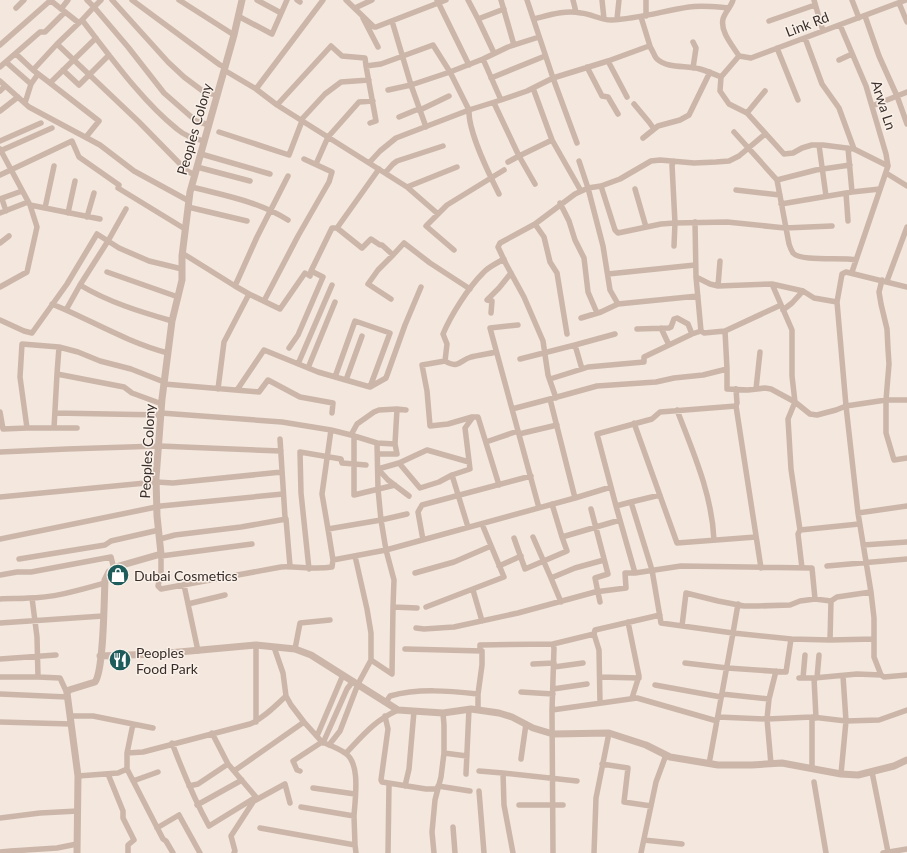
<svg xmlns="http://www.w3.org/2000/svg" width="907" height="853" viewBox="0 0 907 853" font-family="Lato,sans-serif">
<rect width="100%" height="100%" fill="#f3e7de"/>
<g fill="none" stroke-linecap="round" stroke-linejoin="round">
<!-- minor -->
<path stroke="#ccb6a9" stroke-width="5.5" d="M50,0L79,23
M87,0L94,7L82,20C110,56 142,101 177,129C185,136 194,139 204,141
M101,0L94,7L128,47L164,93L196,121L209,125
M112,0L168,62L184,77L204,92L217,95
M132,0L220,65L225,67
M179,0L234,35
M257,0L281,13
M297,0L300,2
M346,0L374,27H376L446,0
M437,0L469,65
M468,0L478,19
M501,0L514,45
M527,0L553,78L577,143
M573,0L576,12
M602,0L604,19
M646,0V16
M733,0C731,7 725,12 723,19C720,32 733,46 739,56L721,77L720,91L729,104L747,113L784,154L793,153L802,148L812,145H823L854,149L888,166
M814,0L823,31
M852,0L859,18
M899,3L907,22
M16,8L24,0
M355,8L372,0
M61,9L68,0
M238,16L272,34L287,0
M865,16L879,56L897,96L907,124
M641,17L650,46
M363,18L378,47
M534,19C550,15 564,10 581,13C592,14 600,20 611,20C638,19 663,11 689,7C702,5 716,7 729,8
M617,19L619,0
M82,20L57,44L139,122L187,171L195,175
M769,21L815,5
M840,25L866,86L886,154L888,166L852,272
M805,38L822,84L839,108L854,149
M0,45L51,0
M777,48L798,100
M494,53L478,19L504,9
M16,54L33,70
M739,56L751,58L906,0
M483,59L501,100L527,91L553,78L608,61L649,46C653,49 653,55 657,59C668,69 687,65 700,69C707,71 714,74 721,77
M839,60L852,54
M608,61L627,97
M6,62L31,84L25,103
M366,66L365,58L342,56L331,46L277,105L369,163
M0,67L40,32H45L65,12
M587,67L602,96L608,97L618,114
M693,68L696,48L693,42
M63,70L79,85L109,55
M224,70L256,89
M491,78L545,56
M0,81L29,107L100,145L134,171L189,201
M50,83L33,70L57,44
M31,84L38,74
M533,88L552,140L519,156L535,184
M388,90L411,85L392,21
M0,91L5,86
M501,100L469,110L450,72L483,59L508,47L539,37
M494,103L519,156L508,162
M634,104L649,122L654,129
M277,105L256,89L323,0
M872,106L907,92
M0,111L18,97
M747,113L765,91
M399,117L416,110H420L449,96
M301,120L325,94L341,82L369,80
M370,123L376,121L366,66L381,64L433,45L450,72L411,85L426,127
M219,132L289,155L302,121
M734,132L777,180L789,244C790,247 791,250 793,253C801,262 843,257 856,260
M86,137L99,121L50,83L96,38
M643,138L658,126L680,120L689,115L710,72
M552,140L581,191
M0,141L41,123
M819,145L826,196
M848,148L852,192
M0,149L30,205L37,227L27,272L0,287
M0,151L52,128
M201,154L270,174
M579,161L588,188L603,246L610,290L618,304L698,296
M674,161L672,165L675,223L674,246
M316,164L328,137L359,102L373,101
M197,167L250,181
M379,169L337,228L362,248L371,239L380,245H382L393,255L404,243L430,263L470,289
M385,173L393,164L397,161L443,146
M886,173L907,186
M0,175L72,141L79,157L119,185L118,188L185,229
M777,180L816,170L850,165
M601,186L615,230L618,233L661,224L675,223L727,222L785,228L832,226
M192,187C226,196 257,201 288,220
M407,187L457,167
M635,189L646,227
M736,190L780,195
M846,193L848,221
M0,199L22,191
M2,199L6,211
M560,203L569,221L575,240L584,258L588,292L597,313
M781,204L852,192L880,189
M30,205L100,219
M188,207L247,221
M45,208L54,166
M126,209L108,241L80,285C108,302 141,312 172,321
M0,213L28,202
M68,213L75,181
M438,214L407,187L369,163L380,151L396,138L469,110C468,132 489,174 499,194
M87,217L94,193
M695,222L696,277L701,331L704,333L725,331L727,369
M535,224L544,237L550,262L557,273L567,334
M0,243L9,236
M454,250L426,226L447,205L504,170
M182,253L235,286L257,237L288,176
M107,272L178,297
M608,274L695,265
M696,277L710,284L718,286L772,284L803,291L814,298L837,302
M882,280L879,292L881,304L887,329L888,349L889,364L886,400V433L894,460L907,458
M887,281L907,227
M772,284L792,330V376L795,402L788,419L791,469L800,530L859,524
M718,286L720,261
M907,287L846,272L842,274L837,302L846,406L858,513L871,592L874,618V657L881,675L884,677L907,675
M249,294L280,309L305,273L310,276L311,271L332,228H337
M391,299L368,284L378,270L393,255
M264,301L298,236L329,182L332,172L304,159
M52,304L66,310L80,285
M66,310C99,325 133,344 168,353
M783,310L792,303L803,291
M491,313L492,301L487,300L499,288L511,273
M581,318L601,312L618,304
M0,320L24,331L32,333L67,284L97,234L119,248L149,261L182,269
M518,325L490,328L539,508
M661,328L669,345
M637,329L669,328L671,327L674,319L677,318L688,324L692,334
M725,331L781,305
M615,334L575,345L582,369L588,367L644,362V357L692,334L701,331
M59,347L57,374L124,387L132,393L162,404
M289,348L298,335L323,277L311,271
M520,359L575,345
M445,361L447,344L443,334C451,315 468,288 483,273C488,267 497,263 504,259
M298,364L332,285
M308,368L335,302
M335,377L355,321L390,333L370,387
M550,379L582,369
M346,380L362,336
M164,384L259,392L268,380L300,397L333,403L332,413
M218,389L224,342L249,294L235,286
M756,389L760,352
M237,390L264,350L318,372L370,387L386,378L405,325L421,287
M556,398L548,375L543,341L524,297L506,264L498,247L500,243L535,224L575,194L588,188L601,186L620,179L651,161L660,160L694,163L716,162L729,161L739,156L765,134
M736,406L737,403L736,389
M512,409L550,399
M677,410C693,452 712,494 714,540
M0,412L3,429L27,428
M55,413L161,415
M161,413L282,422L331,430
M472,417L448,424L430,426L427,391L422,365L445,361C458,369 459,361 471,357C479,355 488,354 496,352
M634,423L677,543L756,537
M54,428L57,374
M77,428H27L20,377L22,344L59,347L78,352L100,361L131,369L164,382
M519,434L557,425
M354,436V495L395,485
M280,439L285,517L286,519L290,566
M486,442L518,431
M377,443L351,435L357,424L374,412L379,410L397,409
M395,444L397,409L406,410
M0,452L67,449L159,446L281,451
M378,454H397L395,444L377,443L378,489L381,520L386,550L394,580L393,607
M399,463L378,469L388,480L409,496
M452,475L439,482L420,488L399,463L427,450L469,462
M611,487L575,498L550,399L597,386L656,382L674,378L703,375L727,369V389L748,390L765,388L771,389L795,402L810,414L817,415L836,410L846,406L886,400H907
M0,497L156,482L173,483L282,472
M631,502L660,495
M552,504L562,537L620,520
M616,506L597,434L652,419L660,412L736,406L761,568
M591,509L608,574L595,578L600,602
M858,513L907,506
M468,527L452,475L470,469L465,428L473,417H478L499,485
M328,529L322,494L331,430L351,435
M800,530L798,534L802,568
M533,537L551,578
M514,538L525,569L567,551L562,537
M0,539L161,506L283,494
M160,539L175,535L241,527L286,519
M423,540L418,512L422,505L531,476
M863,545L907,542
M161,554V572L158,586L161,589L281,567C298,566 314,570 332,567L333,560L386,550L575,498
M161,556L252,544
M19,559L105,545L111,541L159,530
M333,560L328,529L381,520L407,514
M499,566L521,556
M827,566L907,559
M309,569L301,493L300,452L341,459L342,463L366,465
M415,573L454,562L491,546
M0,575L17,572H31L111,557L114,569
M184,585L198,651
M473,590L482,621
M32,598L37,637L38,677L60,678L67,693
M0,599C10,598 18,599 28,598C53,598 80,590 105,583
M561,602L551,578L575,568L604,560
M188,604L225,595
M738,604L733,633L791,639L830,640L874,639
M426,607L504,577L482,524
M628,622L639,676L632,698
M0,623L103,616
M682,626L686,593L718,601L744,606H758L790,605L800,601L815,599L831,601L837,597L871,592
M416,628L424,629L454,627L518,613L595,592L626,588L625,573H635
M594,634L595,630L660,615
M830,640L831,601
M256,645V722
M295,649L300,623L330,620
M405,649L482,651V665L478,694
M480,651V645L553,644
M0,659L56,655
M371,660L392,674L393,607L417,608
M685,663L727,668L786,672L791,639
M533,664L554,663
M554,667L583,663
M0,677H38
M600,677L639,678
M799,678H814L857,674L881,675
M803,678L805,655
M814,678L816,718
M817,678L819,655
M655,685L721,697
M553,689L587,684
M521,692L553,694
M0,694L67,697
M722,694L769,699
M386,702L390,696C419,688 449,691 478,694V710
M552,710L554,648L553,644L594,634L599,650L600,703
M70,716H93L153,728
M385,716L388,729L381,780L382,782L426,789H437
M718,717L767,719L812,717V768
M812,717L846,721L879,720L907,710
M0,722L71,724
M133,724L127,753L143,752L250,724C264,718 275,706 286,696
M317,736L343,675
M322,742C329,745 338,748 345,753C361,763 355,799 354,816
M172,743C183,772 194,799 209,826L256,797L228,764L212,733
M323,743L347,689L353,681
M329,745L340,731L358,684L371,660V633L367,609L355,556
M127,753V769L163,839L166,841L173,853
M346,753C364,734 374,721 398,710
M444,753L467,756
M521,759L526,724
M602,764L628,768L624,802L651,806
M709,764L733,633L661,623L652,570L631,502L616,506L635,573L681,566L812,568L815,599
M771,764L767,719L769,699L776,671
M234,771L304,722L291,705L286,696L283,673L274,647
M300,771L297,770L293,761L322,742L304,722
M479,771L503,773L504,805L513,853
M872,772L888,852
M503,773L577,781
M108,774L123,811V818L134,840L128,845V853
M466,774L469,709
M841,774L846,721L843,676
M78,776L118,773L127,769
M133,781L158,772
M814,782L826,853
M189,786L198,784L228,764
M405,786L409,769L414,711
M438,786L470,791
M313,788L355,794
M479,791L484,853
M254,801L285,784L290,803
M197,805L242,780
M519,805H563
M301,807L354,816L355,845
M0,818L40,813L78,811
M453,827L455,853
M157,828L179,815L200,853
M260,828L355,845L356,853
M644,840L682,844
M0,852L11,851L57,848L77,844
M234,853L235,851L231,836L255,799
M388,853L389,784
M434,853L432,832L435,800L441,777L444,753V725L443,713
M553,853L552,710L637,698L717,721
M594,853L596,798L609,733
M641,853L656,782L666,755
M883,853L907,849"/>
<!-- tertiary -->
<path stroke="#ccb6a9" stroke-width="7" d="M100,656L157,654L256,645L295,649L311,655L398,710L443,713L471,709L499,713L512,717L533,728L553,734L609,733L646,745L670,757L718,765H752L782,763L841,774L858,775L894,766L907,760
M77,853L78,776L67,693L69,690L95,682C104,670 104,598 105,580L109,572L119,566L161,554L157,516L156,478L162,399L172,321L182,280V256L190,192L234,35L242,0"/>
</g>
<!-- icons -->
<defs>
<g id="shop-disc" transform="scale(1.15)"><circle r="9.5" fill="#1d5c5a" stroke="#faf2ea"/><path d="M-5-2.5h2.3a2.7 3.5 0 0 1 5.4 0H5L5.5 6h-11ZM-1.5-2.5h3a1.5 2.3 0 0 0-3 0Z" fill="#fff"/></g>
<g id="restaurant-disc" transform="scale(1.15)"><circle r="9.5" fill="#1d5c5a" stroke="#faf2ea"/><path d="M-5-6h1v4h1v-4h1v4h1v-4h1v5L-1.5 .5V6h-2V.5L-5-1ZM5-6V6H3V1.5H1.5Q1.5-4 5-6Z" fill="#fff"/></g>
</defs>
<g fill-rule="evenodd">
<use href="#shop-disc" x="118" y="575"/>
<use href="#restaurant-disc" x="120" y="660"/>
</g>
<g text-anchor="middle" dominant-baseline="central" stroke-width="3" stroke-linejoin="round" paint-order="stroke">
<!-- street labels -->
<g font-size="14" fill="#392d29" stroke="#faf2ea">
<text transform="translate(807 24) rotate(-21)">Link Rd</text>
<text transform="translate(884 105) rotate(72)">Arwa Ln</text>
<text transform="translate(194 129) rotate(-74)">Peoples Colony</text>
<text transform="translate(147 451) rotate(-87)">Peoples Colony</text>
</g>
<!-- poi labels -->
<g font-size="14" fill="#392d29" stroke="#faf2ea" text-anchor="start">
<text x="134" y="575">Dubai Cosmetics</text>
<text x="136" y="652">Peoples<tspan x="136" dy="16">Food Park</tspan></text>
</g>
</g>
</svg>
